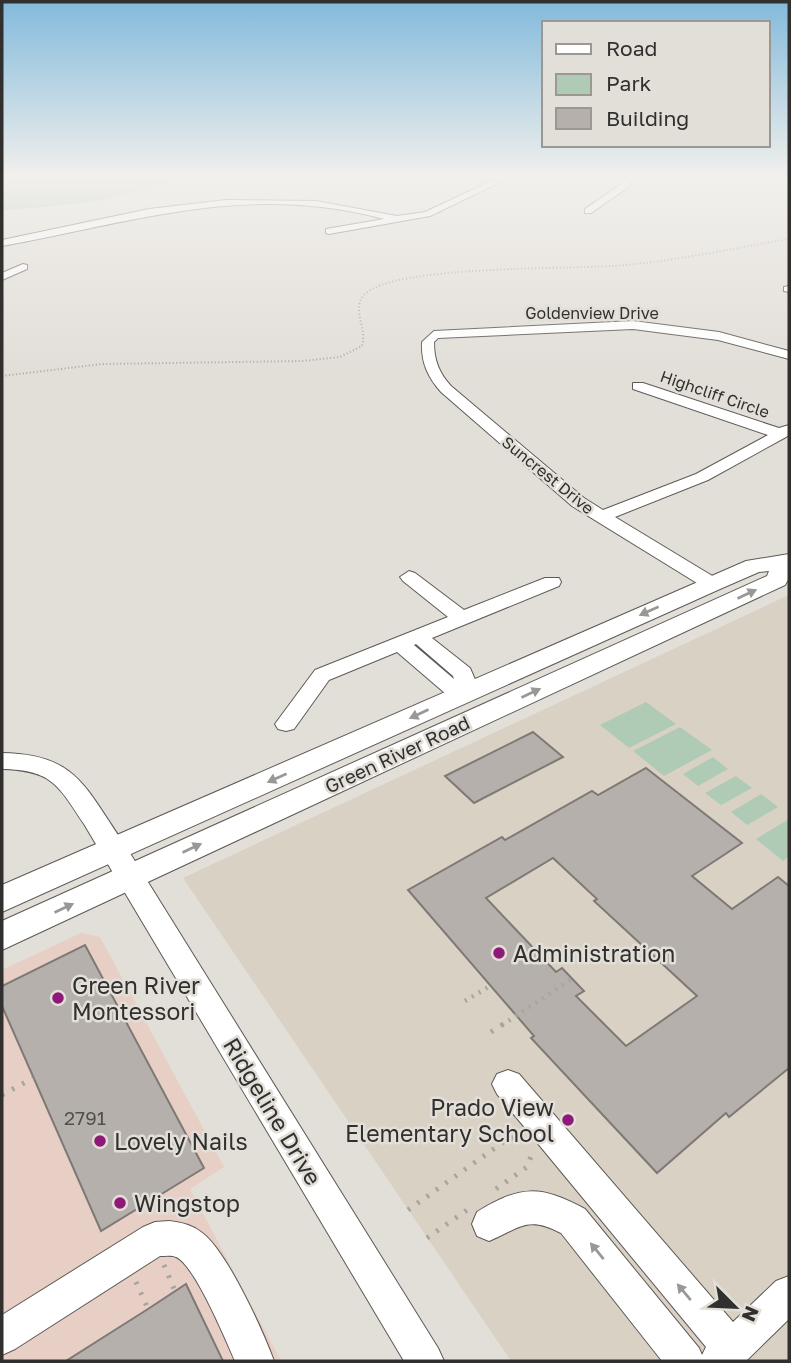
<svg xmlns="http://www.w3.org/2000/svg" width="791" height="1363" viewBox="0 0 791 1363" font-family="'Golos Text',sans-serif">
<rect width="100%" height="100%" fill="#e2ded8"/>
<!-- commercial -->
<path fill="#e7cfc5" d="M81,933L100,937L224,1167L190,1189L281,1361H2V970Z"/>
<!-- built -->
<path fill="#dad1c5" d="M789,595V1361H511L183,878Z"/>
<!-- green -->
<path fill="#afcbb5" d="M2,177H192L94,202L2,211Z
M646,702L676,724L629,748L600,725Z
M680,727L712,750L664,776L633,751Z
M713,757L728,769L698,786L683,774Z
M736,776L752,788L721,805L705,793Z
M761,794L778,807L747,825L731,812Z
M789,819V856L783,861L756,839Z"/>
<!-- building -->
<path fill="#b5b0ab" stroke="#7e7975" stroke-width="2" fill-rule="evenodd" d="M533,732L563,757L474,803L445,776Z
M646,768L742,843L692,876L732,909L778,877L789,886V1068L729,1117L726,1113L657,1173L531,1038L534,1036L408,890L502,837L505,840L592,791L598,795ZM553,858L597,899L594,901L697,996L626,1046L576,996L584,991L562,968L556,972L486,898Z
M85,945L204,1168L101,1231L2,1006V986Z
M186,1284L223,1361H66L148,1309Z"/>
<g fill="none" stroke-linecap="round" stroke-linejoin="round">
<!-- minor casing -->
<g stroke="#5e5a56" stroke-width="2">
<path id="minor" d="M500,177H511L430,216L329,234L326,233V229L384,219C247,182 134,222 2,246V240L149,209L226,200L316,201L397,216L425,212Z
M626,177H635L627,188L591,213H585V209L621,184Z
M23,264L27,265V269L2,280V273Z
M789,286V292L784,291V287Z
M633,321L719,332L789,351V359L718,340L633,329L438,338L434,342C434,360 439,373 451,386L584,498L603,510L696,474L768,435L633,389V383H643L779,428L789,425V435L786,437L708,480L615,517L719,580L721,584L719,588H705L572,506L441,392C428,377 421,363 422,342L434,331Z
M409,571L415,573L464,610L545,578H559L561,582L559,586L432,638L470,668L480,691C474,700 463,702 453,700L397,652L329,680L294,729L286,731L278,729L275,724L315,670L448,617L403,581L400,577ZM416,644L453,676L454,679L414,645Z
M2,753C77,754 85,788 123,842L438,1348L444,1361H404L84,824C58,785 52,770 2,769Z
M508,1070L519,1074L733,1322L776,1281L789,1276V1319L746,1361H662L561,1233C527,1215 520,1228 489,1241L477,1236L472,1224L477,1212C521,1185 540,1185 585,1209L699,1348L702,1355L706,1347L497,1094L492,1084L497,1074Z
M169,1221C180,1222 192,1225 201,1232C226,1249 263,1331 274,1361H235C226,1341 195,1265 176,1257C172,1255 165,1256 160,1256L15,1349L2,1355V1315L143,1227L155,1222Z"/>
</g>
<!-- major casing -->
<g stroke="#5e5a56" stroke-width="2">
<path id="major" d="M789,554V578L785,585L2,950V921L767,576L769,571L759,572L720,589L2,912V885L746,561Z"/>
</g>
<!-- path-far2 -->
<path stroke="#a8a5a0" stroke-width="2" stroke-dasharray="1 2.5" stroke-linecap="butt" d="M2,376L102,364L303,361L340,357L362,346C368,330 351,310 364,295C392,264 577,270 626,265C680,260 735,248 789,239"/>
<!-- path-far1 -->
<path stroke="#a8a5a0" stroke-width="4.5" stroke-dasharray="2 6" stroke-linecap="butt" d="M465,1001L490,986
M502,1025L572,979"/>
<!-- path -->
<path stroke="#a8a5a0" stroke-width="5" stroke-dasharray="2.5 9" stroke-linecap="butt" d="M491,1032L505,1023
M2,1095L33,1078
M496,1189L527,1167L533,1151
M408,1210L509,1138H523
M427,1238L467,1210
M164,1265L175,1291
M136,1282L148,1309"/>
<!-- minor -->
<use href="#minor" fill="#fff" fill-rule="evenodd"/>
<!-- major -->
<use href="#major" fill="#fff" fill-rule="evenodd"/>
</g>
<!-- one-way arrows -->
<defs><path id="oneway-solid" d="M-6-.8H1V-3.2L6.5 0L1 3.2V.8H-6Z" transform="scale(1.75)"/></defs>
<g fill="#989896">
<use href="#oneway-solid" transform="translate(747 594) rotate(-25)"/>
<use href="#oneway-solid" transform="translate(649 611) rotate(156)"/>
<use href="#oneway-solid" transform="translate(531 693) rotate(-25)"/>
<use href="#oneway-solid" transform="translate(419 714) rotate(155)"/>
<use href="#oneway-solid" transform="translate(277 778) rotate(156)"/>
<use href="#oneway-solid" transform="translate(192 848) rotate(-25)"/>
<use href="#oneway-solid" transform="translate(64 908) rotate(-25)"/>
<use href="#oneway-solid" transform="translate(597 1251) rotate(-129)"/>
<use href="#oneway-solid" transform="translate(684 1292) rotate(-130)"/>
</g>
<!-- sky -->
<linearGradient id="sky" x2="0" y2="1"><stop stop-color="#82badb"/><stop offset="0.48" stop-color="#f2f0ed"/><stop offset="1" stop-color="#f2f0ed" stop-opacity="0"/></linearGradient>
<rect width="791" height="368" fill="url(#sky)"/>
<!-- markers -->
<g fill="#8f1978" stroke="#e2ded8" stroke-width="2.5">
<circle cx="499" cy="953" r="7"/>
<circle cx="58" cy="998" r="7"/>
<circle cx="568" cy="1120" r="7"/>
<circle cx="100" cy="1141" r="7"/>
<circle cx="120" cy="1203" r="7"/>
</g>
<g text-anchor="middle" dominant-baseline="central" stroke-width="5" stroke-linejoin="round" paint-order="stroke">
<!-- far-street labels -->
<g font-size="16" fill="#31302e" stroke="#e2ded8">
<text x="592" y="313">Goldenview Drive</text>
<text transform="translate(715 394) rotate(19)">Highcliff Circle</text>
<text transform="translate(548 475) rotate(39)">Suncrest Drive</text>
</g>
<!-- street labels -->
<g font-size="19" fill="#31302e" stroke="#e2ded8">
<text transform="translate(397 754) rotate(-25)">Green River Road</text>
</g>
<!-- near-number labels -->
<g font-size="19" fill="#52504d">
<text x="85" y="1117">2791</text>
</g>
<!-- near-poi labels -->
<g font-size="23" fill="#31302e" stroke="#e2ded8" text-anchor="start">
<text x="513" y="953">Administration</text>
<text x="72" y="985">Green River<tspan x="72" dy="26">Montessori</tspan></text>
<text x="554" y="1107" text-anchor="end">Prado View<tspan x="554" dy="26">Elementary School</tspan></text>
<text x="114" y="1141">Lovely Nails</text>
<text x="134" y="1203">Wingstop</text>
</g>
<!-- near-street labels -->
<g font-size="23" fill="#31302e" stroke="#e2ded8">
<text transform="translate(273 1111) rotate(59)">Ridgeline Drive</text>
</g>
</g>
<!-- border -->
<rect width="791" height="1363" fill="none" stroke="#31302e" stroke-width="7"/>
<!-- legend -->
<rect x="542" y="21" width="228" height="126" fill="#e2ded8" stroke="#9b9894" stroke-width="2"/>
<rect x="556" y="44" width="35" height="10" fill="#ffffff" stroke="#9b9894" stroke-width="2"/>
<text x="606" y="56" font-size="21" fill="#31302e">Road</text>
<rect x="556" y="74" width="35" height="21" fill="#afcbb5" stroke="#9b9894" stroke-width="2"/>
<text x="606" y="91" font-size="21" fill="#31302e">Park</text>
<rect x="556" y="108" width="35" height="21" fill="#b5b0ab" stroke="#9b9894" stroke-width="2"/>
<text x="606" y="126" font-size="21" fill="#31302e">Building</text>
<!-- north arrow -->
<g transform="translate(735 1307) rotate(114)" stroke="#e2ded8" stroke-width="5" paint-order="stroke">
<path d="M0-5L12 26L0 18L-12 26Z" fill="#31302e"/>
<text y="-10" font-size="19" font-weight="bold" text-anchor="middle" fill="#31302e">N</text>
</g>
</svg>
